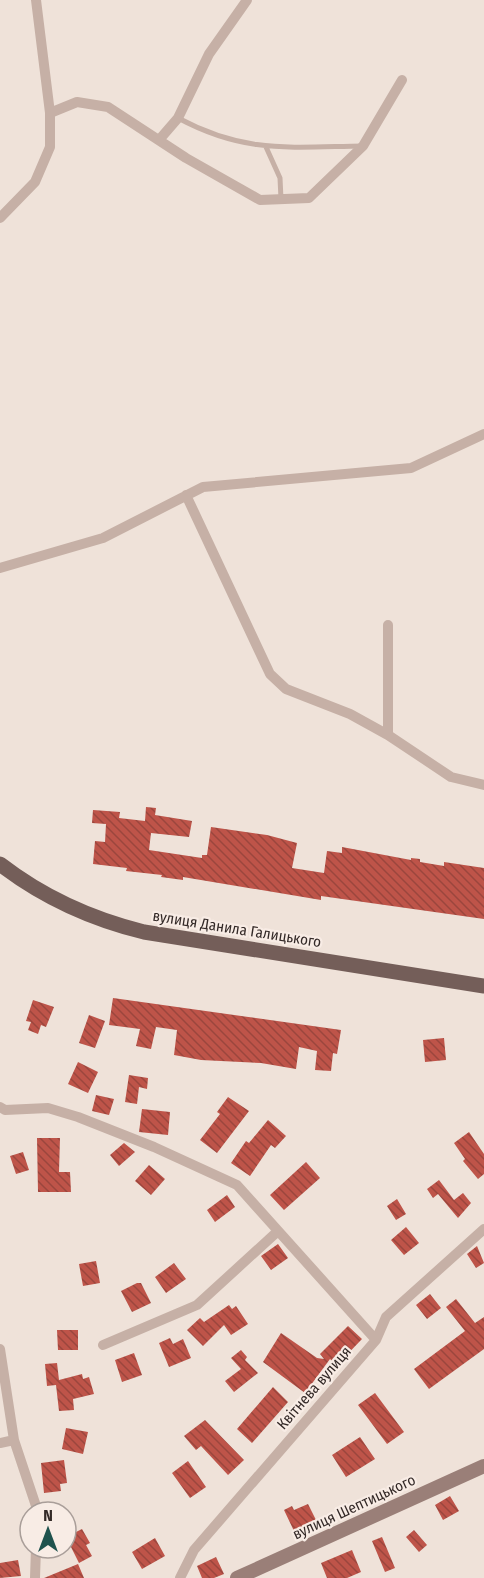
<svg xmlns="http://www.w3.org/2000/svg" width="484" height="1578" viewBox="0 0 484 1578" font-family="'Fira Sans Condensed',sans-serif">
<defs>
<pattern id="building-back-hatch" width="6" height="6" patternUnits="userSpaceOnUse" patternTransform="scale(1.5)"><rect width="6" height="6" fill="#be5449"/><path d="M-1 5l2 2M0 0l6 6M5-1l2 2" fill="none" stroke="#9b463d"/></pattern>
</defs>
<rect width="100%" height="100%" fill="#efe2d9"/>
<!-- building -->
<path fill="url(#building-back-hatch)" d="M146,807L156,808L155,815L192,821L189,837L151,833L149,850L202,858V855H207L211,827L267,835L297,843L292,868L324,873L327,851L342,853V847L411,860V858L420,859V862L444,866V862L484,868V919L321,896V900L183,877V880L161,877L162,875L126,871L127,868L93,864L95,841L105,842L106,824L92,823L93,810L120,812L119,818L145,821Z
M113,998L341,1030L337,1054L333,1053L331,1071L315,1070L317,1051L299,1047L296,1069L261,1063L201,1060L174,1055L177,1030L156,1027L151,1049L136,1046L140,1029L109,1025Z
M33,1000L54,1007L46,1027L41,1025L38,1034L28,1030L31,1022L26,1021Z
M89,1015L105,1021L95,1048L79,1043Z
M444,1038L446,1060L425,1062L423,1040Z
M78,1062L98,1072L88,1093L68,1084Z
M129,1075L148,1078L147,1089L139,1087L137,1104L125,1102Z
M96,1095L114,1099L109,1115L92,1111Z
M228,1097L249,1111L217,1153L200,1140L220,1114L217,1112Z
M142,1109L170,1112L168,1135L139,1132Z
M268,1120L286,1136L275,1148L271,1145L250,1176L231,1163L246,1141L249,1143Z
M469,1132L484,1154V1174L478,1179L463,1161L465,1159L454,1143Z
M37,1138H60L59,1172H70L71,1192H38Z
M124,1143L135,1152L119,1166L110,1155Z
M23,1152L29,1170L16,1174L10,1156Z
M306,1162L320,1178L284,1210L270,1195Z
M149,1165L165,1179L151,1195L135,1181Z
M439,1180L454,1200L463,1193L471,1203L458,1218L438,1194L433,1198L427,1189Z
M227,1195L235,1207L215,1222L207,1210Z
M397,1199L406,1214L396,1220L387,1206Z
M406,1227L419,1243L404,1255L391,1240Z
M278,1244L288,1258L271,1270L261,1256Z
M477,1246L484,1263L476,1268L467,1254Z
M96,1261L100,1283L83,1286L79,1264Z
M174,1263L186,1279L166,1293L155,1277Z
M137,1283H141L151,1303L132,1312L121,1291Z
M430,1294L441,1308L427,1319L416,1305Z
M456,1299L475,1323L484,1317V1349L429,1389L414,1369L465,1331L446,1307Z
M229,1305L232,1309L236,1306L248,1324L231,1335L224,1325L203,1346L187,1330L200,1318L204,1322Z
M348,1326L362,1339L337,1365L330,1359L305,1393L263,1362L281,1333L317,1358L324,1359L320,1354Z
M57,1330H78V1350H58Z
M170,1338L173,1344L183,1339L191,1358L169,1367L159,1343Z
M241,1350L247,1357L245,1360L258,1373L234,1392L225,1381L241,1369L231,1358Z
M134,1353L142,1375L122,1382L115,1360Z
M57,1363L59,1380L82,1374L83,1379L89,1377L94,1394L73,1399L74,1410L59,1411L56,1385L47,1386L45,1364Z
M273,1387L288,1402L252,1443L237,1429Z
M375,1393L404,1432L387,1444L358,1405Z
M205,1420L244,1460L228,1475L201,1446L196,1450L184,1436Z
M66,1428L88,1432L83,1454L62,1449Z
M360,1437L375,1459L346,1477L332,1455Z
M64,1460L67,1483L60,1484L61,1491L44,1493L41,1463Z
M188,1461L206,1487L190,1498L172,1473Z
M450,1496L459,1511L443,1520L435,1505Z
M308,1504L316,1520L294,1531L284,1510L292,1506L294,1510Z
M82,1529L90,1543L86,1545L92,1556L79,1563L66,1537Z
M414,1530L427,1545L419,1552L406,1537Z
M382,1537L395,1568L385,1572L372,1541Z
M155,1538L165,1556L142,1569L132,1552Z
M352,1550L361,1572L347,1578H327L321,1563Z
M216,1557L224,1574L214,1578H202L197,1566Z
M18,1560L21,1576L0,1578V1563Z
M78,1564L84,1578H44Z"/>
<g fill="none" stroke-linecap="round" stroke-linejoin="round">
<!-- lane -->
<path stroke="#c6b0a6" stroke-width="5" d="M178,118C245,154 290,147 363,146
M266,147L280,178L281,199"/>
<!-- street -->
<path stroke="#c6b0a6" stroke-width="10" d="M36,0L50,113
M159,140L178,118L209,54L247,0
M0,218L35,182L50,147V113L77,102L108,107L186,158L260,200L309,198L363,146L402,80
M186,495L270,674L286,689L350,714L388,735L451,777L484,785
M0,568L103,538L203,487L411,468L484,434
M388,735V625
M0,1107L5,1110L48,1108L78,1117L154,1147L237,1185L376,1340
M103,1345L197,1305L278,1231
M0,1349L14,1440L38,1512
M0,1443L14,1440
M35,1578L36,1548
M180,1578L194,1550L376,1340L386,1317L484,1229"/>
<!-- secondary -->
<path stroke="#9a7f78" stroke-width="14" d="M237,1578L484,1466"/>
<!-- primary -->
<path stroke="#745e59" stroke-width="15" d="M0,864C44,898 91,919 144,932L484,986"/>
</g>
<g text-anchor="middle" dominant-baseline="central" stroke-width="4.5" stroke-linejoin="round" paint-order="stroke">
<!-- street labels -->
<g font-size="15" fill="#332927" stroke="#f8ece5">
<text transform="translate(237 929) rotate(9)">вулиця Данила Галицького</text>
<text transform="translate(314 1388) rotate(-49)">Квітнева вулиця</text>
<text transform="translate(354 1507) rotate(-25)">вулиця Шептицького</text>
</g>
</g>
<!-- north arrow -->
<g transform="translate(48 1530)"><circle r="28" fill="#f8ece5" stroke="#a99e99" stroke-width="1.5"/>
<path d="M0-4.5L10 22L0 15L-10 22Z" fill="#1f524d"/>
<text y="-9" font-size="16" font-weight="bold" text-anchor="middle" fill="#332927">N</text>
</g>
</svg>
